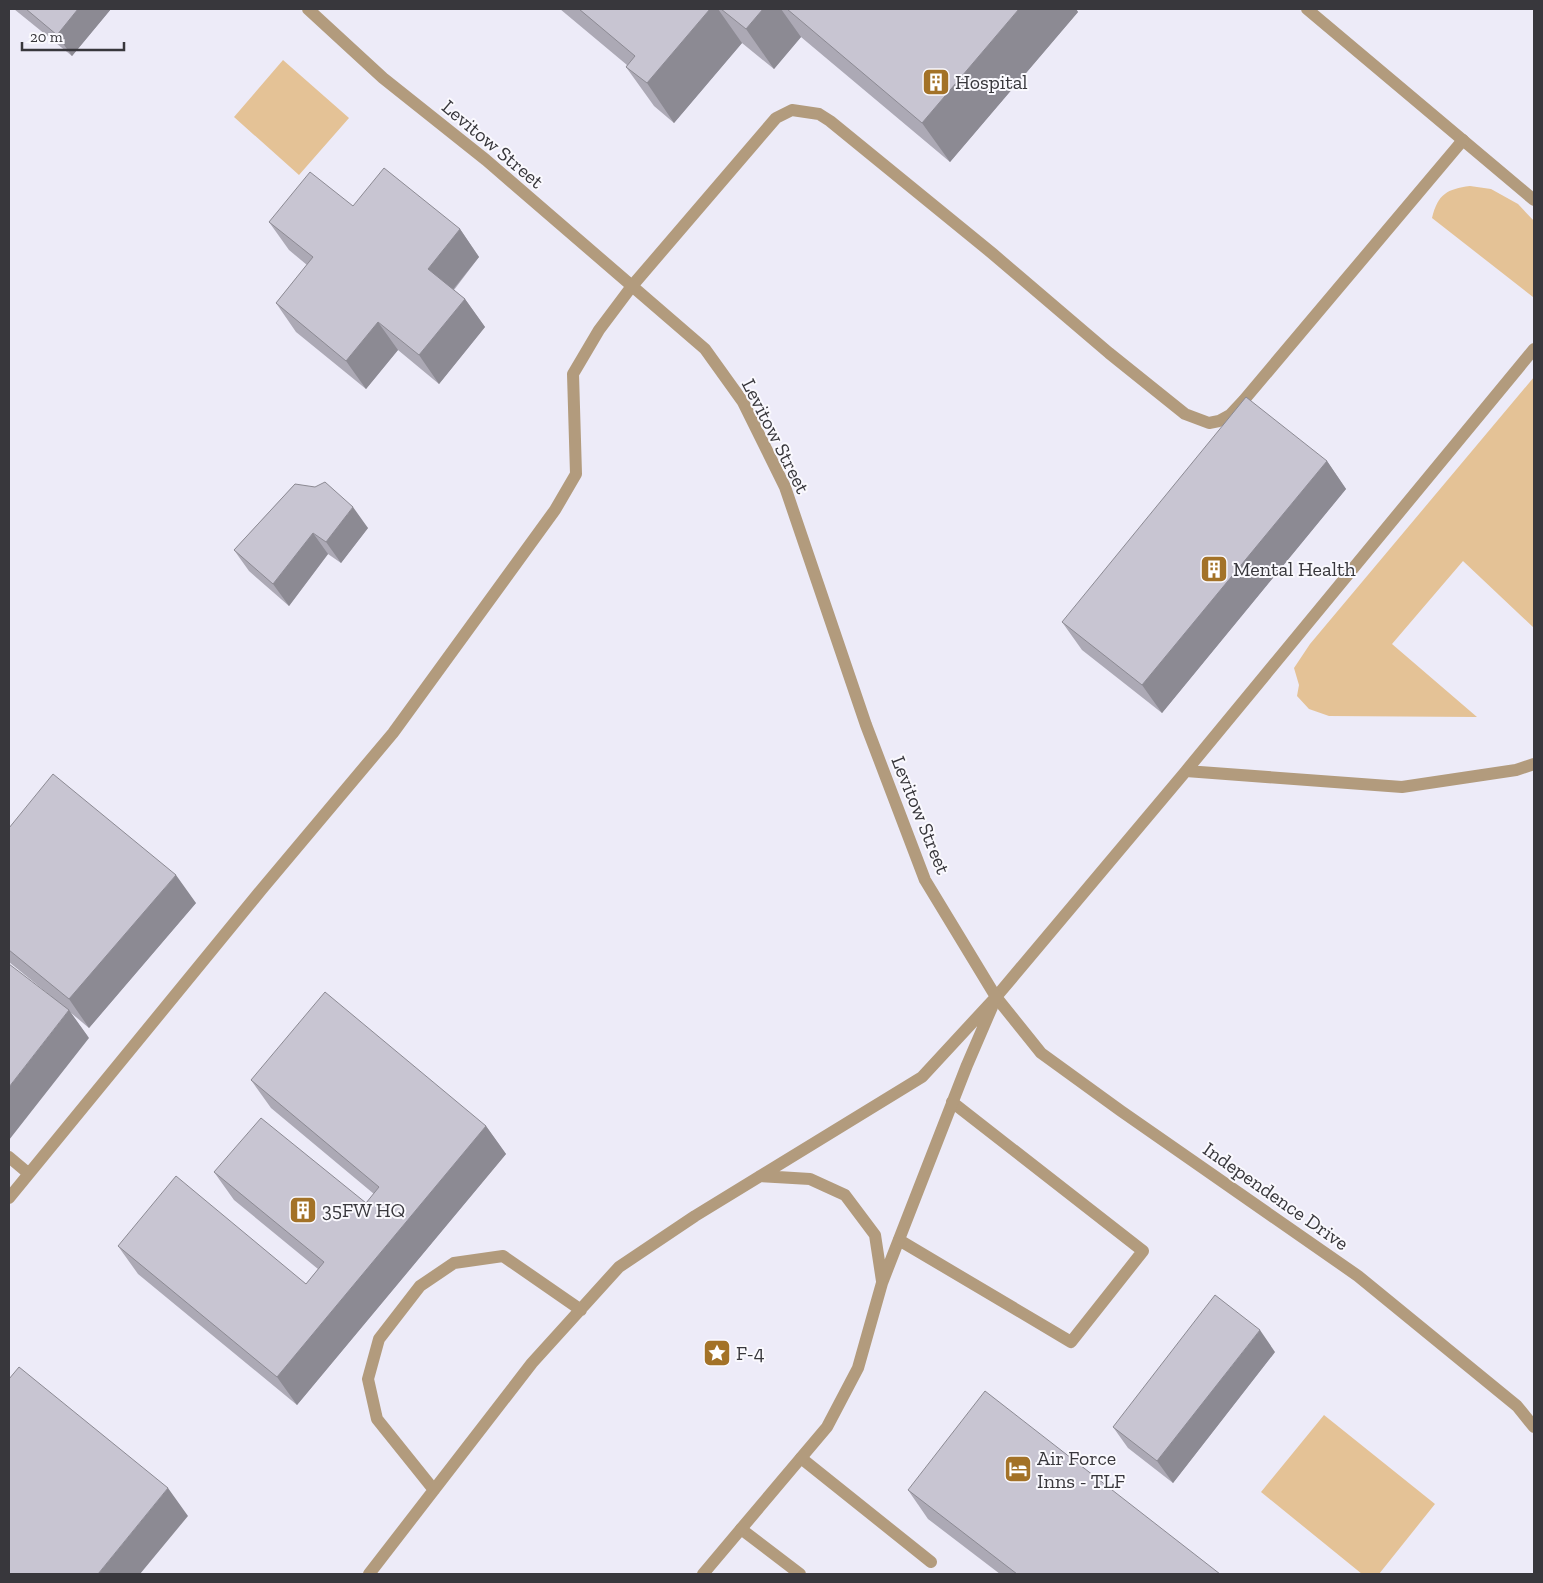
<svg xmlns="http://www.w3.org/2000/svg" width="1543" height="1583" viewBox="0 0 1543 1583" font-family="'Zilla Slab',serif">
<rect width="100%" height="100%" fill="#edebf8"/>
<!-- green -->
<path fill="#e4c296" d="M283,60L349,118L299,175L234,117Z
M1470,186L1491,189L1518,204L1534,221V296L1533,297L1432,218C1438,194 1447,189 1470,186Z
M1534,377V628L1463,561L1392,644L1477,717L1329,716L1309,709L1297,696L1299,685L1294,668L1310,644Z
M1324,1415L1435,1504L1379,1574H1362L1261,1492Z"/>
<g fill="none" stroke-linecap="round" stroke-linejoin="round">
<!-- service -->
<path stroke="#b29b7d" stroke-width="12" d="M1307,9L1534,200
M1186,771L1534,349
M996,997L1186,771L1402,787L1516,770L1534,764"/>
<!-- minor -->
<path stroke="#b29b7d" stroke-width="12" d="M996,997L1041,1053L1121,1111L1358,1276L1517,1406L1534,1427
M9,1157L28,1173
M9,1198L262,889L393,733L555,510L576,474L573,374L599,330L632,286
M899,1240L1071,1342L1143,1251L952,1102
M801,1458L931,1562
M741,1529L800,1574"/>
<!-- tertiary -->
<path stroke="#b29b7d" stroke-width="12" d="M308,9L383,78L486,160L705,349L743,402L785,487L866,725L925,880L996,997
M632,286L776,118L792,110L819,114L830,121L993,254L1109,353L1185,414L1209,423L1219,421L1230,415L1244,400L1463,140
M760,1176L810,1179L845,1195L875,1235L882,1281
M434,1490L377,1419L368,1379L379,1339L420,1286L454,1263L503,1256L581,1310
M369,1574L532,1363L619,1267L695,1216L922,1077L996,997
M703,1574L827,1427L858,1368L882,1283L967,1065L992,1007"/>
</g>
<!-- wall -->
<path fill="#aca9b5" d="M14,9H111L72,56Z
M560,9H1076L1078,12L950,162L801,37L774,69L742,43L674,123L654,106L626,67L627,65Z
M353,206L460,229L479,257L454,290L465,299L485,327L439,384L398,350L366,389L296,332L276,303L307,265L289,250L269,222Z
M1327,461L1346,489L1162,713L1082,650L1062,622Z
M295,484L368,528L341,563L328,554L289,606L249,571L234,550Z
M9,828L196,903L89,1028L70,1012L89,1038L52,997L9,962Z
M251,1080L486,1126L506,1154L297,1405L138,1274L118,1246L306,1284L318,1269L234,1200L214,1172L366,1203L374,1194L271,1108Z
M1275,1352L1173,1483L1128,1448L1113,1427Z
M908,1490L1220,1574H1000L928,1519Z"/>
<!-- shaded-wall -->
<path fill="#8c8a93" d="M78,9H111L72,56L57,35Z
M710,9H718L742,43L674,123L647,83Z
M763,9H781L801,37L774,69L746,29Z
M1019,9H1076L1078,12L950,162L922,123Z
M460,229L479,257L447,297L428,269Z
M465,299L485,327L439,384L419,355Z
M378,322L398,350L366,389L346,361Z
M1327,461L1346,489L1162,713L1142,685Z
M353,507L368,528L341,563L326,542Z
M313,533L328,554L289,606L273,584Z
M176,875L196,903L89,1028L69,999Z
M69,1010L89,1038L9,1140V1087Z
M486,1126L506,1154L297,1405L277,1377Z
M1260,1330L1275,1352L1173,1483L1157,1461Z
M168,1488L188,1516L140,1574H98Z"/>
<!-- building -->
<path fill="#c8c5d2" stroke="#8c8a93" d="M26,9H78L57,35Z
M579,9H710L647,83L626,67L635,56Z
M721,9H763L746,29Z
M787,9H1019L922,123Z
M384,168L460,229L428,269L465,299L419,355L378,322L346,361L276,303L313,257L269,222L310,172L353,206Z
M1246,397L1327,461L1142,685L1062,622Z
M325,482L353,507L326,542L313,533L273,584L234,550L295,484L315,487Z
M53,774L176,875L69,999L9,950V828Z
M9,964L69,1010L9,1087Z
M325,992L486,1126L277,1377L118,1246L176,1176L306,1284L324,1262L214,1172L261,1118L366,1203L379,1187L251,1080Z
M1215,1295L1260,1330L1157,1461L1113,1427Z
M19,1367L168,1488L98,1574H9V1379Z
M985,1391L1220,1574H1017L908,1490Z"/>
<!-- icons -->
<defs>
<g id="building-square" transform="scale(1.4375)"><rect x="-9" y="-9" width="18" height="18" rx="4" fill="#a37227" stroke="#faf9fe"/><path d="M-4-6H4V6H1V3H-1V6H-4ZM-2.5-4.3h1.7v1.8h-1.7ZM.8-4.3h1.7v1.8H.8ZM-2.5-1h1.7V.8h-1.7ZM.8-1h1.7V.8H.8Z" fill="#fff"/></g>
<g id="sight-square" transform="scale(1.4375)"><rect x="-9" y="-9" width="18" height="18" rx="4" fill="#a37227" stroke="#faf9fe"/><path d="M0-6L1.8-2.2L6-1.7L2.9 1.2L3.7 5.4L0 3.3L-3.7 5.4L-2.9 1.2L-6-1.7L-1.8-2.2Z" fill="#fff"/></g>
<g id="hotel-square" transform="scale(1.4375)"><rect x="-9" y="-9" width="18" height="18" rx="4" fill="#a37227" stroke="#faf9fe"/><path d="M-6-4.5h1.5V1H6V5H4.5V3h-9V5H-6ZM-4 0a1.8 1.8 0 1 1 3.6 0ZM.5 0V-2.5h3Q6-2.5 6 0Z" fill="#fff"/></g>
</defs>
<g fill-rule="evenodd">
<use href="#building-square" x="936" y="82"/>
<use href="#building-square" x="1214" y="569"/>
<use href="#building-square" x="303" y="1210"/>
<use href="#sight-square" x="717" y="1353"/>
<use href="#hotel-square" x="1018" y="1469"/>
</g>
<g text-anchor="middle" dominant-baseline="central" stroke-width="4" stroke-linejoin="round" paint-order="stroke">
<!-- poi labels -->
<g font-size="20" fill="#38373c" stroke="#faf9fe" text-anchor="start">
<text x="955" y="82">Hospital</text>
<text x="1233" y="569">Mental Health</text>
<text x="322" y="1210">35FW HQ</text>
<text x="736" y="1353">F-4</text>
<text x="1037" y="1458">Air Force<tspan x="1037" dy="23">Inns - TLF</tspan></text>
</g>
<!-- street labels -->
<g font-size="20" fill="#38373c" stroke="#faf9fe">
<text transform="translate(493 144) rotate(40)">Levitow Street</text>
<text transform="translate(776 436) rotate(63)">Levitow Street</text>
<text transform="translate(921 815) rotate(68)">Levitow Street</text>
<text transform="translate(1276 1196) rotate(35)">Independence Drive</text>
</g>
</g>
<!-- border -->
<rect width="1543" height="1583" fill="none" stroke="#38373c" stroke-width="20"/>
<!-- scale -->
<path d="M22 42v8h102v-8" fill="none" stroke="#38373c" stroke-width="2.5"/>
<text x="30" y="42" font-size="15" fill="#38373c" stroke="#faf9fe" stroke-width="4" paint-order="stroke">20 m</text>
</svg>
